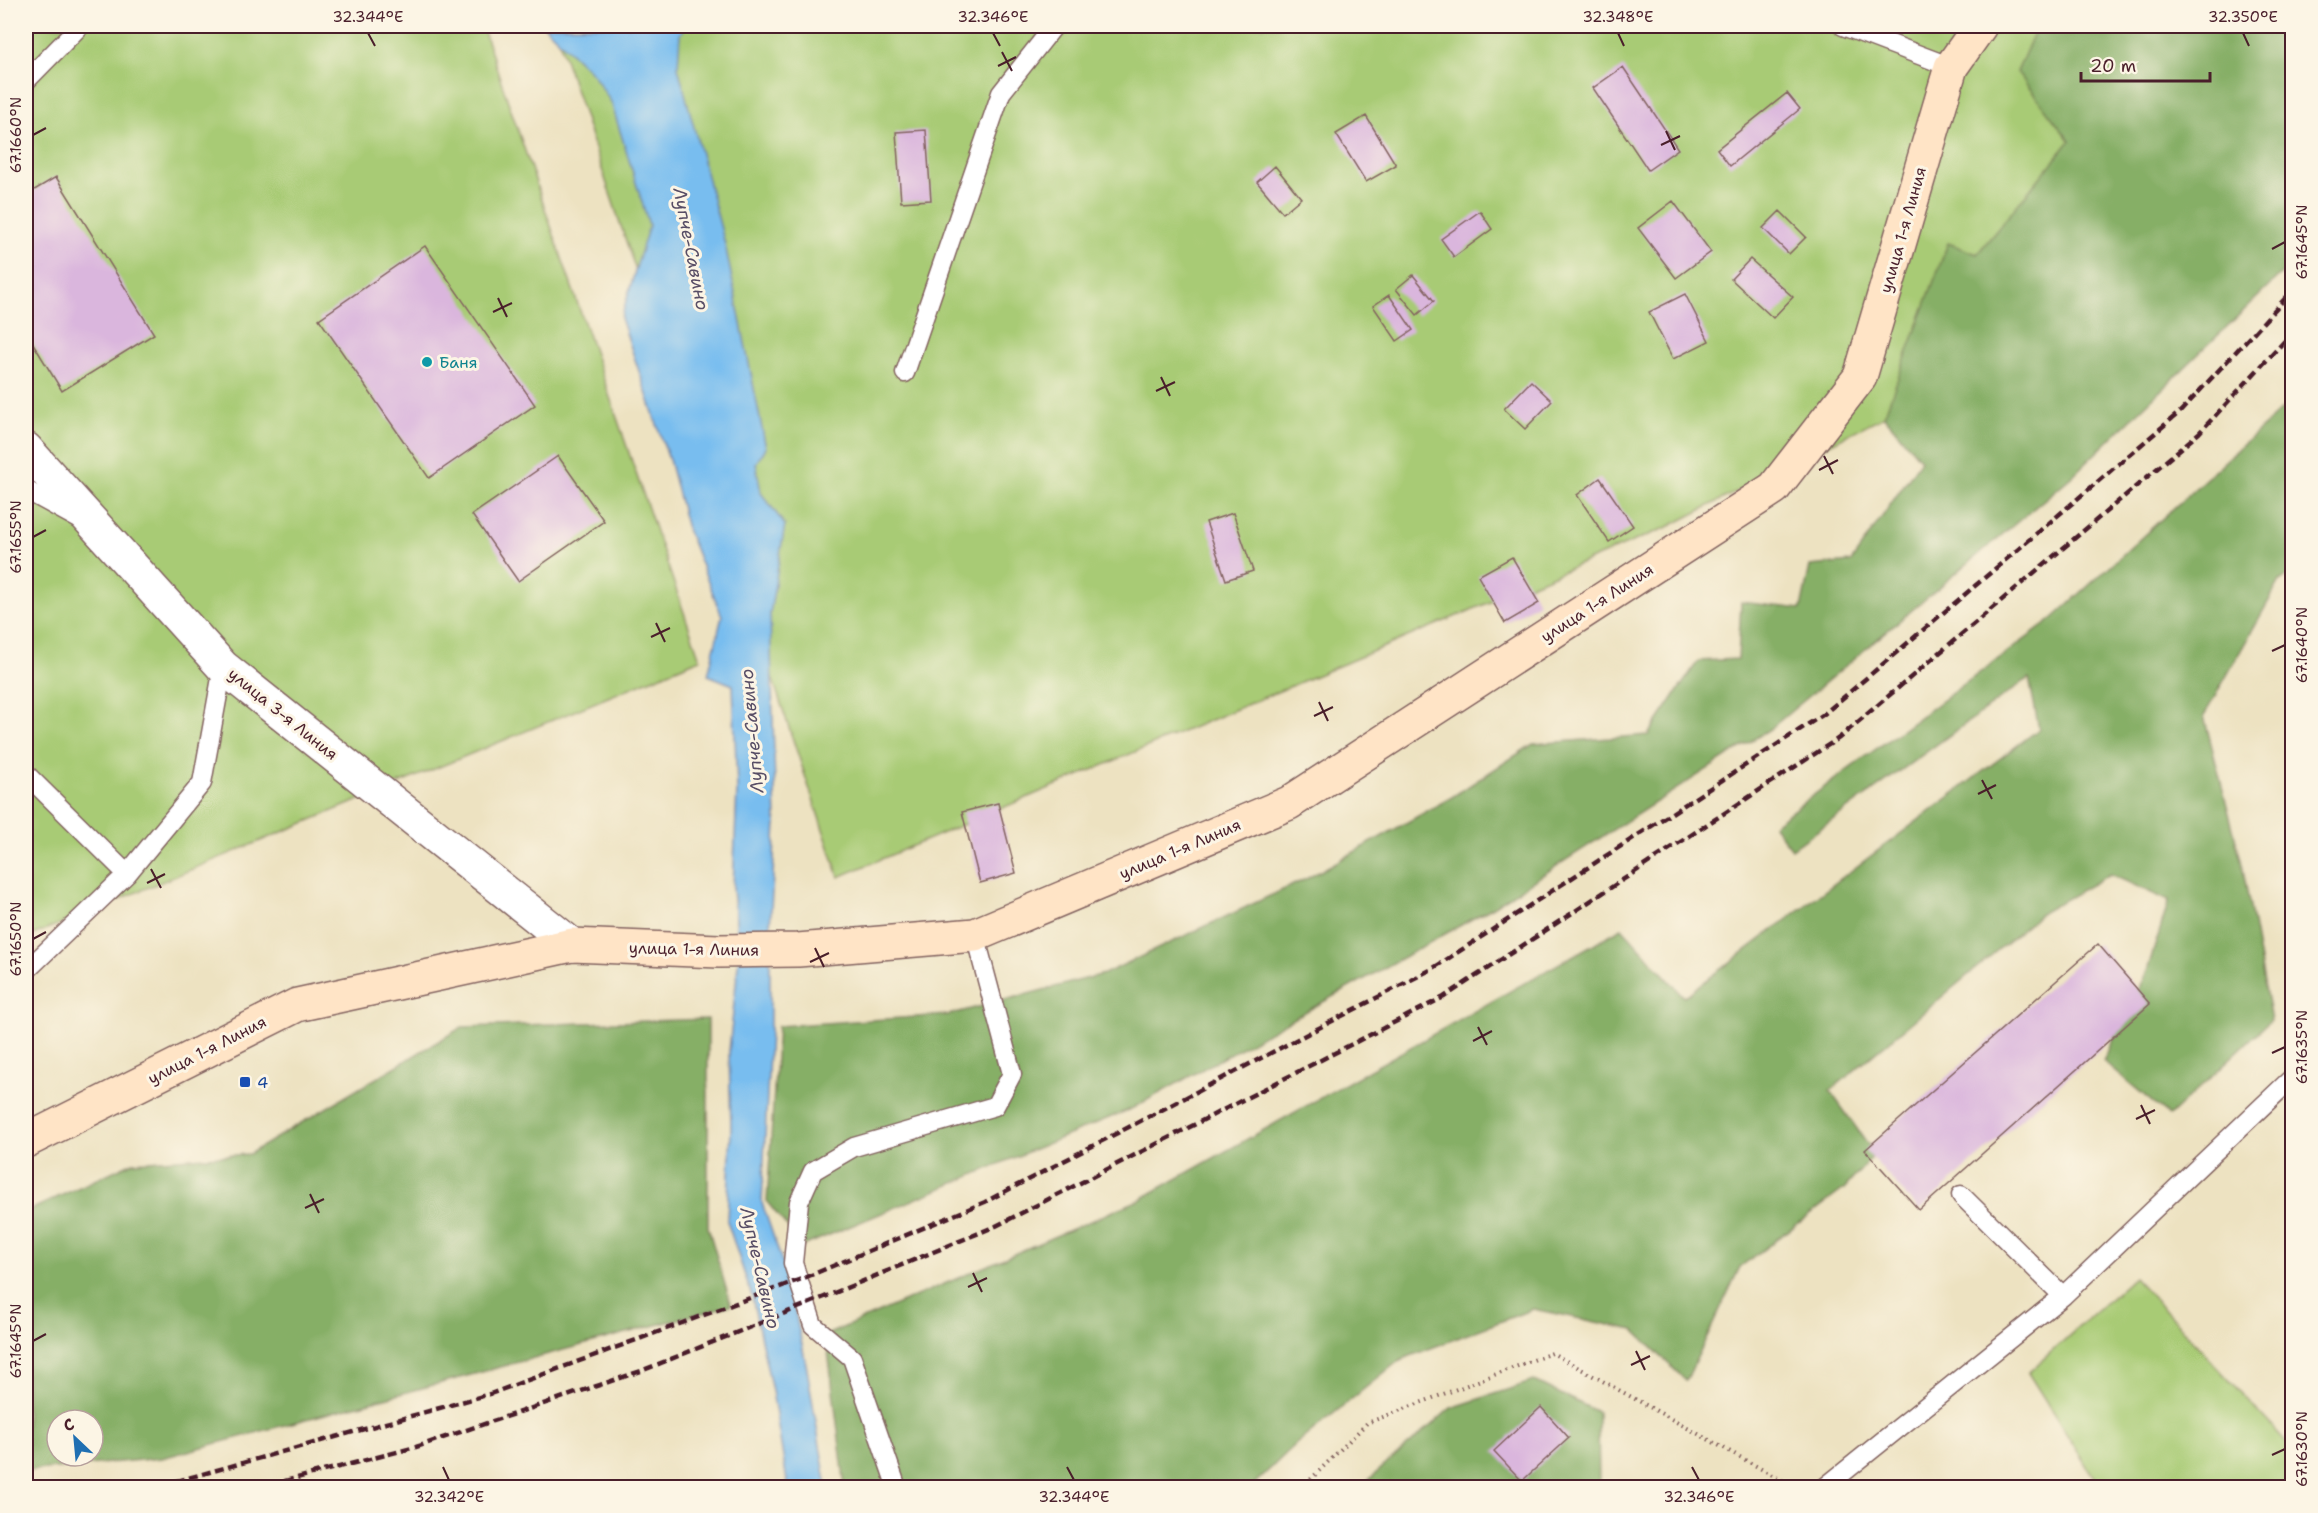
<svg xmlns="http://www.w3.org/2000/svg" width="2318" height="1513" viewBox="0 0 2318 1513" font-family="'Shantell Sans',sans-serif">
<rect width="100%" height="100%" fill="#fcf5e5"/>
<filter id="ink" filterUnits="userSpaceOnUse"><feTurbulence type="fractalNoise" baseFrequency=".0167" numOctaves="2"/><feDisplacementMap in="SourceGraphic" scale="12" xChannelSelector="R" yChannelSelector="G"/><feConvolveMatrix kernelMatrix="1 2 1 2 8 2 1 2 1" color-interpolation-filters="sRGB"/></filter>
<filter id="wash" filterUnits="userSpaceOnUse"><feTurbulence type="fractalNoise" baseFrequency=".008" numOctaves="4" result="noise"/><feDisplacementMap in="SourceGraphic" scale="24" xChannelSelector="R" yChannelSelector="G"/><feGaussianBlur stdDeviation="1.35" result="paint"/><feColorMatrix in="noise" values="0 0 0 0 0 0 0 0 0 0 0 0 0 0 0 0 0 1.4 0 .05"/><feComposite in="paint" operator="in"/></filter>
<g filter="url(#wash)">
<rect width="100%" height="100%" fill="#ede2c1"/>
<!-- green -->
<path fill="#a8cb75" stroke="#797550" stroke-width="1.5" d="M26,26H482L700,659L26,938Z
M554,26H2267L1884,416L1670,526L839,877Z
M2134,1277L2292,1448V1487H2100L2028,1373Z"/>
<!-- forest -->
<path fill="#86af66" stroke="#686748" stroke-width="1.5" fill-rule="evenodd" d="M2037,26H2292V264L2070,478L1770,729L1488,910L1133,1108L803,1246L767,1202L778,1026L948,1015L1104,974L1308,878L1452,797L1533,744L1648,735L1698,661L1738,659L1741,602L1801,609L1810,566L1851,562L1921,460L1884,416L1948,243L1977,254L2070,141L2017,72Z
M2292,400V572L2280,581L2204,716L2242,864L2271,1020L2169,1116L2103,1061L2147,971L2169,901L2110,874L2043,912L1830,1091L1875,1154L1844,1189L1740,1267L1686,1381L1634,1330L1533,1309L1400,1360L1296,1444L1251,1487H845L826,1335L1139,1200L1622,928L1684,997L2039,729L2029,678L1792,849L1773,825L2051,620Z
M708,1019V1227L731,1305L162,1458L26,1471V1212L133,1162L249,1154L462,1027ZM57,1420H93V1456H57Z
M1534,1381L1598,1412L1599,1487L1359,1488L1451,1408Z"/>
<!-- water -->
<path fill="#78bdef" stroke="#616e8d" stroke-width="1.5" d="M544,26H685L680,35L678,67L725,244L766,448L756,463L761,493L785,525L770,614L776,823L770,927V1030L762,1203L789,1282L807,1369L827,1487H788L772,1391L752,1297L727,1221L731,1130L729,1051L739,955L733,889L737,789L733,685L708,675L722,616L687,529L670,463L621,318L649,225L611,102L593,74Z"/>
<g id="blocks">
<!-- building -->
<path fill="#dab6dd" d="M1623,67L1678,149L1648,170L1593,88Z
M1787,93L1800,109L1730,166L1717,149Z
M1366,116L1396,165L1366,182L1336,134Z
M926,130L931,200L901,202L896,132Z
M1275,166L1301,198L1283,213L1257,182Z
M56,177L154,334L62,391L26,332V195Z
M1673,201L1711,252L1676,278L1638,228Z
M1480,211L1492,229L1454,257L1441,239Z
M1780,211L1806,237L1789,254L1763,228Z
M425,246L535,405L429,478L319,319Z
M1750,259L1793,297L1773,318L1731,279Z
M1413,275L1434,301L1417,315L1396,289Z
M1685,294L1709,341L1673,359L1649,312Z
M1389,295L1413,330L1397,341L1373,306Z
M1531,381L1552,401L1525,429L1504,409Z
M558,456L604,521L518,581L472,515Z
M1600,478L1633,526L1609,542L1577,495Z
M1233,513L1253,571L1226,580L1206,522Z
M1512,557L1539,603L1505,623L1478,576Z
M998,803L1016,873L980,883L962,812Z
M2098,944L2150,1004L1919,1210L1865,1150Z
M1541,1407L1569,1438L1522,1481L1494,1451Z"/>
</g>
</g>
<g filter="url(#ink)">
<use href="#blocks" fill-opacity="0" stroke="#836360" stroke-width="1.5"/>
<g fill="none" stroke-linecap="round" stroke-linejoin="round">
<!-- lane casing -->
<g stroke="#836360" stroke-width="21">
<path id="lane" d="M1843,26L1951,67
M26,81L80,26
M905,373L1001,93L1054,26
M26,490L77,518
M26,774L127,874
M26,971L127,874L202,783L223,667
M1961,1195L2063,1296
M897,1488L852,1358L813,1325L793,1263L799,1202L813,1171L854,1147L995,1106L1012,1074L975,935
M1824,1488L2063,1296L2292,1078"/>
</g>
<!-- street casing -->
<g stroke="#836360" stroke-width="36">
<path id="street" d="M26,449L223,667L572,945"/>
</g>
<!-- secondary casing -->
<g stroke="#836360" stroke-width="36">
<path id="secondary" d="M26,1141L297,1005L572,945L719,951L798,950L975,935L1289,803L1774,488L1860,377L1951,67L1980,26"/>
</g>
<!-- path -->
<path stroke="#836360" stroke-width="4" stroke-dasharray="1.5 4.5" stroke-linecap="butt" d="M1302,1488L1367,1423L1552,1353L1794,1487"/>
<!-- lane -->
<use href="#lane" stroke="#fff" stroke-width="18"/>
<!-- street -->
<use href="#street" stroke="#fff" stroke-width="33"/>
<!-- secondary -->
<use href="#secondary" stroke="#ffe4c6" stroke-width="33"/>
<!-- rail -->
<path stroke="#4a1f2b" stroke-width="4.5" stroke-dasharray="9 4.5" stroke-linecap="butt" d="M136,1488L181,1480L490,1394L804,1278L985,1202L1432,969L1824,714L2181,411L2292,291
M258,1488L416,1447L641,1371L810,1303L996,1226L1444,997L1839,738L2199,433L2292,333"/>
</g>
</g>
<!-- ticks -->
<path fill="none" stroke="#4a1f2b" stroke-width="2" d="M368,33L375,46M993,33L1000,46M1618,33L1624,46M2243,33L2249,46M1002,52L1012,71M998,66L1016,57M1666,131L1675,150M33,135L46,128M1661,145L1680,136M2272,249L2285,242M498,298L507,317M493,312L512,303M1161,377L1170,396M1156,391L1175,382M1824,456L1833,474M1819,470L1838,460M33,537L46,530M656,623L665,642M651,637L670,628M2272,651L2285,645M1319,702L1328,721M1314,716L1333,707M1982,780L1992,799M1978,794L1996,785M151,869L161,888M147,883L165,874M33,939L46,932M815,948L824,967M810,962L829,953M1478,1027L1487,1045M1473,1041L1492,1031M2272,1053L2285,1047M2141,1105L2150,1124M2136,1119L2155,1110M310,1194L319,1213M305,1208L324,1199M973,1273L982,1292M968,1287L987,1278M33,1341L46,1334M1636,1351L1645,1370M1631,1365L1650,1356M2272,1455L2285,1449M443,1467L449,1480M1067,1467L1074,1480M1692,1467L1699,1480"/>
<!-- markers -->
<circle fill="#0f9aa8" stroke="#fcf5e5" stroke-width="2" cx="427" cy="362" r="6"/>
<rect fill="#1a4fb4" stroke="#fcf5e5" stroke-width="2" x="239" y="1076" width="12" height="12" rx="3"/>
<g text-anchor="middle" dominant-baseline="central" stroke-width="6" stroke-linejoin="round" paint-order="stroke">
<!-- street labels -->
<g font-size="16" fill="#4a1f2b" stroke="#fcf5e5">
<text transform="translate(1903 230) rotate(-74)">улица 1-я Линия</text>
<text transform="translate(1597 603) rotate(-33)">улица 1-я Линия</text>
<text transform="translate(283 714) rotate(39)">улица 3-я Линия</text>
<text transform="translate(1180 849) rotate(-23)">улица 1-я Линия</text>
<text transform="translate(694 949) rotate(1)">улица 1-я Линия</text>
<text transform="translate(207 1050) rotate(-27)">улица 1-я Линия</text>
</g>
<!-- culture labels -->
<g font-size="16" fill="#0d838f" stroke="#fcf5e5" text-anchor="start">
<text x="439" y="362">Баня</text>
</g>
<!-- transit labels -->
<g font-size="16" fill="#164399" stroke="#fcf5e5" text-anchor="start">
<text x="257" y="1082">4</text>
</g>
<!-- water labels -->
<g font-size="18" font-style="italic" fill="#584e66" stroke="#fcf5e5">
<text transform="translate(691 249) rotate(79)">Лупче-Савино</text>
<text transform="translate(752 731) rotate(-95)">Лупче-Савино</text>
<text transform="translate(760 1268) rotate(77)">Лупче-Савино</text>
</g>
</g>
<!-- margin -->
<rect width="2318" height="1513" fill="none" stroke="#fcf5e5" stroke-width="66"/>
<!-- north arrow -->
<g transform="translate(75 1438) rotate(334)"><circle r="28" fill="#fcf5e5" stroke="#b59f9b" stroke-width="1.5"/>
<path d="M0-4.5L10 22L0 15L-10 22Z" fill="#1f6fb2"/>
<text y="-9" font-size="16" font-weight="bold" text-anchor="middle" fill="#4a1f2b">С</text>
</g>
<!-- scale -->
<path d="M2081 72v9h129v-9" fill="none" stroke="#4a1f2b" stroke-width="3"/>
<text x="2090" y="72" font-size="18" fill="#4a1f2b" stroke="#fcf5e5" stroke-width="4.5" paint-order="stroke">20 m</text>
<rect x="33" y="33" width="2252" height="1447" fill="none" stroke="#4a1f2b" stroke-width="2"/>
<g font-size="15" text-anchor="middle" fill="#4a1f2b">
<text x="368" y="22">32.344°E</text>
<text x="993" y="22">32.346°E</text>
<text x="1618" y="22">32.348°E</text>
<text x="2243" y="22">32.350°E</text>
<text transform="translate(16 135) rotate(-90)" y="5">67.1660°N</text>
<text transform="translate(2302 242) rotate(-90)" y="5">67.1645°N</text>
<text transform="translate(16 537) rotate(-90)" y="5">67.1655°N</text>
<text transform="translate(2302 645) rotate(-90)" y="5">67.1640°N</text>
<text transform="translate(16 939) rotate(-90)" y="5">67.1650°N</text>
<text transform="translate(2302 1047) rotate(-90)" y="5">67.1635°N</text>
<text transform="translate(16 1341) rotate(-90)" y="5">67.1645°N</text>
<text transform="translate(2302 1449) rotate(-90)" y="5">67.1630°N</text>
<text x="449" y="1502">32.342°E</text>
<text x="1074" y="1502">32.344°E</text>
<text x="1699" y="1502">32.346°E</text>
</g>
</svg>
